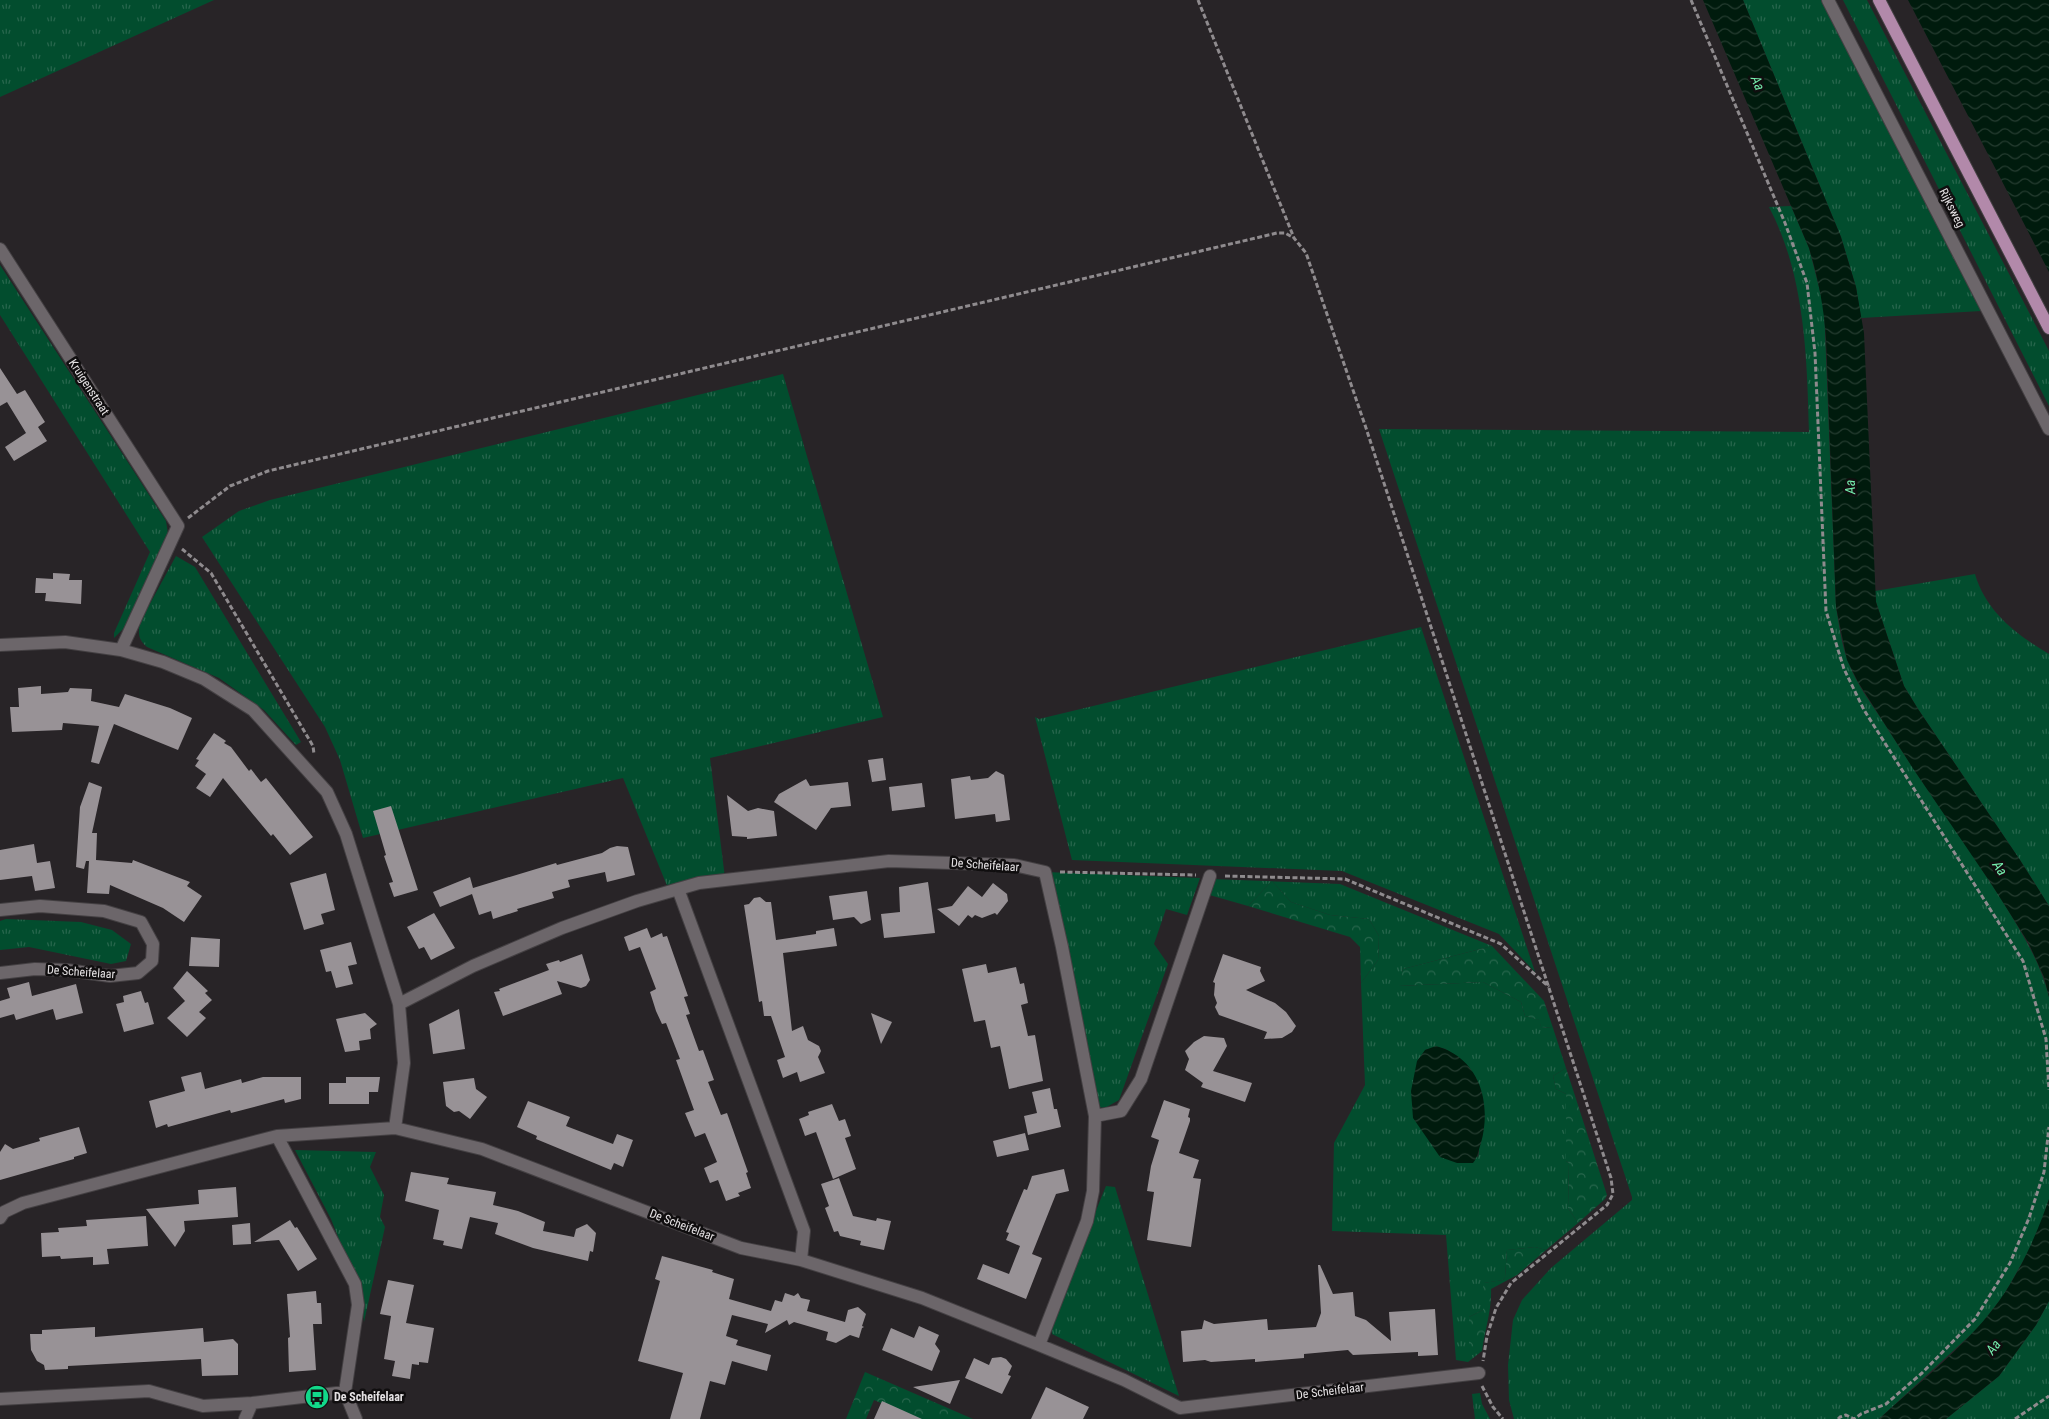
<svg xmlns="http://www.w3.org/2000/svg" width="2049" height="1419" viewBox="0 0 2049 1419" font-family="'Roboto Condensed',sans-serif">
<defs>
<pattern id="grass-tufts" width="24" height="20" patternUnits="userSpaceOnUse" patternTransform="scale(1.25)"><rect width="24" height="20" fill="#024d2e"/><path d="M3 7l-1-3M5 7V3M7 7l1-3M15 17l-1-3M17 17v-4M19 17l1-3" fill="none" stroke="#27664c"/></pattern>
<pattern id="forest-crowns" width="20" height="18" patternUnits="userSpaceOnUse" patternTransform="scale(1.25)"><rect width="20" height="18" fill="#024d2e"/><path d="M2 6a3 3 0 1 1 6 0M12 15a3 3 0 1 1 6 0" fill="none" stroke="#27664c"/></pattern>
<pattern id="water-waves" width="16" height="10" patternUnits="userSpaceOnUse" patternTransform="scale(1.25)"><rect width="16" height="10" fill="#001b0d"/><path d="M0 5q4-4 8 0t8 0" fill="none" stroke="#253c30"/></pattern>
</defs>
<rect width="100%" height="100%" fill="#282427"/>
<!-- grass -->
<path fill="url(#grass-tufts)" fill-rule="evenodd" d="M0,0H214L0,97Z
M1743,0H1822L1981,311L1861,318L1856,287L1841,237Z
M1843,0H1867L2049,351V406Z
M1791,206L1809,248L1824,307L1836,607C1839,624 1841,642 1847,659C1856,685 1875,708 1889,731C1925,788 1965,842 2001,899C2020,930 2040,960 2049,997V1199L2043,1218L2032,1245L2004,1295L1978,1328L1879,1419H1514L1509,1400L1508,1365L1513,1320L1522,1300L1551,1268L1632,1200V1197L1379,429L1809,432C1807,357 1805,275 1769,207Z
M0,265L166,521L168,534L124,628L114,638V633L150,552L0,315Z
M783,374L883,717L710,758L725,878L670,893L623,778L363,838L340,760L325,727L202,537L239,511L270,500Z
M176,556L195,567L301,742L296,745L264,710L219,678L147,647C138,639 138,634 140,622Z
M1975,574C1986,612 2017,635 2049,654V906L2020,860L1918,709L1904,686L1876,602L1875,591Z
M1421,627L1535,972L1499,934L1342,871L1072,860L1035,717L1039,719Z
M1045,872L1200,878L1187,915L1166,909L1154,944L1168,964L1119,1100L1105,1108L1091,1106Z
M1211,879L1340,884L1492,946L1403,969L1399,986L1483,982L1521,1002L1525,1016L1540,1020L1541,1027L1553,1028L1566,1068L1553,1076L1556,1089L1566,1094V1161L1569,1163L1568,1208L1578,1223L1546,1250L1535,1247L1507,1250L1505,1277L1503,1280L1484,1283L1483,1310L1469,1317V1354L1482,1351L1468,1362L1456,1360L1446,1235L1332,1231L1334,1143L1365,1085L1361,983L1378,960L1379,936L1369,919L1330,915L1291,902L1272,881L1248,906L1206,894ZM1436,1047L1446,1049L1479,1151L1478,1158L1425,1050Z
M6,919L81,922L112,930L131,944L126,961L111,964L29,947L0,950V921Z
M295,1150L376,1152L370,1167L384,1195L380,1217L385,1227L364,1322L361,1295L331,1219Z
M1106,1186L1115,1187L1179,1396L1052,1334L1053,1316Z
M2049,1301V1419H1946L1999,1376L2036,1325Z
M1480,1393L1482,1404L1490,1419H1475L1472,1394Z"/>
<!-- forest -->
<path fill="url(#forest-crowns)" d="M1272,881L1291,902L1330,915L1369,919L1379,936L1378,960L1361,983L1360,947L1350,937L1248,906Z
M1492,946L1544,1001L1553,1028L1541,1027L1539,1020L1525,1016L1521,1002L1483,982L1398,986L1403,969Z
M1566,1068L1607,1195L1605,1199L1578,1223L1568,1208L1569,1163L1566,1161V1094L1556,1089L1553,1076Z
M1535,1247L1546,1250L1517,1275L1491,1289C1492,1310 1485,1329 1482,1351L1469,1355V1317L1483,1310V1283L1503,1280L1505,1277L1507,1250Z
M865,1372L973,1419H917L874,1400L866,1419H846Z"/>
<!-- water -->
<path fill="url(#water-waves)" d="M1703,0H1743L1841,237L1856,287L1864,333L1876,602L1904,686L1918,709L2020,860L2049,906V997L2044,977L2028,942L1992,885L1914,770L1858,682L1847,660L1836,607L1826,339C1824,307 1818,278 1809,248Z
M1908,0H2049V272Z
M1436,1046C1480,1058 1492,1103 1481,1143C1478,1151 1478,1157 1473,1163H1457L1440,1157L1413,1118L1411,1091L1417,1061L1425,1050Z
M2049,1199V1301L2036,1325L1999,1376L1946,1419H1879C1912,1389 1947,1361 1977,1328C2011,1292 2033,1245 2049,1199Z"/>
<!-- building -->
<path fill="#989296" d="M0,368L17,394L25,390L45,422L38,427L47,441L14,461L5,447L26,433L7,402L0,406Z
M53,573L70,574L69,580H82L81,604L45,601L46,593H35L36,578L53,579Z
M41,686V694L68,692L70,688L92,689L91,701L119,707L125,694L170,708L192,718L178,750L114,724L99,764L91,762L99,726L63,723L62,730L12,732L10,707H19L18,688Z
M214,733L226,741L224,743L231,747L249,771L251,769L261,782L266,778L313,837L290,855L273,834L271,836L223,778L210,797L196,788L206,774L195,766L199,760L196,759Z
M883,758L886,780L872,782L868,760Z
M996,771L1004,775L1010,820L996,822L995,814L955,819L951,779L970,776L971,780L988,778Z
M806,779L810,786L848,782L851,806L831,808L816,830L774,802L779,794Z
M89,782L102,787L92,833H97L96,860L132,863L133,860L190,882L187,886L202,896L184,922L163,908L110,885L109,894L87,893L89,861H86L84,869L76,867L80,807Z
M922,783L925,807L892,811L889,787Z
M727,795L748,811L758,808L774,811L777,836L747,839V837L732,836Z
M391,806L418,890L394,897L389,883L393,882L384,856L386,855L373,811Z
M34,844L37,863L50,861L55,888L35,891L32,876L0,880V850Z
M617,846L628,847L635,875L607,882L605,872L568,880L570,887L552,892L554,898L517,909L518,911L493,919L491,911L479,915L472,894L440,907L433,892L470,877L473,888L556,863L557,865L602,853L610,848Z
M326,873L335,910L321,914L324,924L304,930L290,883Z
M928,882L935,933L884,938L881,914L900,912L899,887Z
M993,883L1007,894L1008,901L997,915L995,913L982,918L975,915L972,918L968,915L959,926L937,909L952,906L968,886L982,897Z
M867,891L871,920L861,924L854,917L833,920L829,896Z
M760,897L766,902H771L776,940L816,934V931L834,928L837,946L783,953L792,1031L803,1026L808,1040L819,1046L821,1051L818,1057L825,1073L800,1082L797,1072L783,1078L777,1060L785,1057L771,1016H764L762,1001L759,1002L744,905L749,904L754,898Z
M434,913L455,948L431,960L424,947L419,949L407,927Z
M647,928L651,938L662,933L663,937L667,936L688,996L684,997L690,1014L686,1015L699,1051L703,1050L714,1080L708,1082L721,1115L727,1113L748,1172L746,1173L751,1188L738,1193L740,1196L726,1201L718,1180L710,1183L704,1168L717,1162L705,1133L695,1137L685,1113L694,1110L676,1060L680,1059L666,1023L662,1024L656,1011L650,992L656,989L640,947L629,951L624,937Z
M191,937L220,939L219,967L189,966Z
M351,942L357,964L348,966L353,984L336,988L331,971L326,972L320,950Z
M582,954L590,980L586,986L581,988L557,981L562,994L503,1016L494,992L500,991L499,989L549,970L546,964L559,960L560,962Z
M1223,954L1261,967L1260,971L1265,981L1246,990L1275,1003L1286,1012L1296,1026L1292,1032L1282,1038L1264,1039L1267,1032L1219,1015L1215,1007L1217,1003L1214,995L1215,983L1213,982Z
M986,964L988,973L1016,967L1020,984L1024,983L1028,1003L1021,1005L1028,1036L1035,1035L1043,1081L1009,1089L1000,1046L991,1048L985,1020L974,1022L962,969Z
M187,971L208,991L205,993L212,1000L199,1012L206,1018L187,1037L167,1018L185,1001L173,988Z
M29,982L32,996L76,984L83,1013L56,1020L53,1009L16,1020L14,1014L0,1018V1001L10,998L7,988Z
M141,991L145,1003L148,1002L154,1024L124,1032L116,1004L124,1002L123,996Z
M459,1009L465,1049L433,1054L429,1024Z
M365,1013L377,1024L370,1029L371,1039L359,1041L360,1050L345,1052L336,1019Z
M871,1013L892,1022L881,1044Z
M1204,1036L1224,1038L1227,1046L1213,1071L1252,1083L1245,1102L1201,1087L1203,1083L1185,1070L1189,1059L1185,1051L1194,1042Z
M201,1072L205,1089L241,1079L242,1083L263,1077H301V1099L285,1103L284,1099L231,1113L230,1110L168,1127L167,1124L156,1128L149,1101L185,1091L181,1077Z
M346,1077H380L378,1092H369V1104H329V1083H346Z
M474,1078L476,1089L487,1097L470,1119L459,1111L454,1112L446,1106L443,1082Z
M1050,1088L1054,1109H1057L1061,1127L1028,1135L1024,1116L1037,1113L1032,1092Z
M1164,1100L1190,1109L1188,1117L1190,1118V1121L1179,1153L1199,1160L1193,1178L1201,1179L1191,1247L1147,1240L1154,1192L1147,1191L1151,1166L1159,1140L1151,1137Z
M528,1101L570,1117L566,1126L613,1144L617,1134L633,1140L623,1167L614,1163L611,1170L536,1139L537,1136L517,1127Z
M832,1104L839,1121L845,1119L851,1136L845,1138L856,1169L833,1179L816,1132L805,1136L799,1119L809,1115L808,1112Z
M79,1127L87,1153L74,1157V1159L0,1180V1152L5,1144L13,1149L40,1141L39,1138Z
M1025,1133L1029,1150L997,1157L993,1141Z
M1064,1169L1069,1191L1056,1194L1032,1254L1042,1258L1026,1299L977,1279L983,1264L1009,1274L1020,1246L1006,1240L1009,1233L1006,1232L1024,1189L1027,1190L1032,1176Z
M411,1172L449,1178L447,1184L496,1192L493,1205L518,1211L545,1222L543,1231L574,1237L576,1229L587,1224L596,1233L593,1252L590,1251L588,1261L533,1248L495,1234L498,1223L470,1217L462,1249L443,1245L444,1241L433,1239L439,1210L405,1201Z
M839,1178L853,1216L876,1221L877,1218L891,1221L884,1250L860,1245L861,1241L840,1236L838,1231L834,1232L825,1208L829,1206L821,1184Z
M236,1187L238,1217L184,1221L185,1231L175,1247L146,1209L199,1204L198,1190Z
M146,1216L148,1246L107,1249L109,1264L93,1265V1257L61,1259L60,1256L42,1257L41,1233L59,1232L58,1228L87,1226L86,1220Z
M290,1220L295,1228L297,1227L317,1259L298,1271L279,1240L254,1242Z
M250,1223L251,1244L233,1245L232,1225Z
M662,1256L713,1270L712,1272L734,1279L729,1299L771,1311L775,1300L782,1302L785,1293L794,1296L798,1293L801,1298L810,1300L807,1311L845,1322L848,1310L858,1307L866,1314L862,1326L864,1327L862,1328L859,1338L850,1335L836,1343L826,1340L828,1332L794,1322L789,1325L787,1320L765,1333L768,1324L732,1315L726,1336L738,1340L736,1345L771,1355L767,1371L732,1361L725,1385L710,1381L700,1419H670L683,1373L638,1361L660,1281L655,1279Z
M1318,1265H1320L1333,1294L1353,1292L1355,1316L1366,1320L1391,1341L1389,1312L1435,1309L1438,1355L1418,1356V1352L1353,1355L1348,1350L1304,1354V1358L1255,1362V1359L1211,1362L1205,1360L1183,1362L1181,1331L1202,1329L1204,1320L1214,1324L1267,1319L1268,1330L1316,1327L1321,1313Z
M388,1280L414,1285L406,1323L434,1328L428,1363L419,1362V1365L412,1364L410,1379L392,1376L395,1361L384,1359L391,1316L380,1314Z
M316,1291L317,1303H321L322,1324H313L316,1370L289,1372L288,1338L290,1337L287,1294Z
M919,1326L939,1335L935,1344L940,1351L932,1371L882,1350L891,1328L914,1338Z
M95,1327V1337L203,1328L204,1342L233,1339L238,1344V1375L202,1376L201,1359L68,1366V1369L45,1370L44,1365L37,1361L31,1350L30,1334H42V1330Z
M1001,1357L1006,1359L1012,1366L1008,1375L1011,1376L1002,1394L965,1378L974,1358L989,1365L992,1358Z
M960,1380L950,1404L913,1387Z
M1046,1387L1089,1407L1083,1419H1031Z
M882,1401L922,1419H874Z"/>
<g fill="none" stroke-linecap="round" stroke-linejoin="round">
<!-- street casing -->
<g stroke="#444043" stroke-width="14">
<path id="street" d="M1828,0L2049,429
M0,249L178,526L121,650L163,662L204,679L253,710L327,792L346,834L399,1004L404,1063L395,1128
M0,645L65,642L121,650
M678,889L804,1231L801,1260
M0,910L40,906L104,911L141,922L153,944L152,961L138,973L110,976L67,970L35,969L0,973
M399,1004L473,966L562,928L637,901L699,883L889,861L1014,865L1045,872L1062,947L1095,1116L1093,1191L1087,1221L1039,1345L1124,1380L1180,1408L1479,1373
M1095,1116L1121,1111L1141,1079L1210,876
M277,1136L355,1284L358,1305L345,1392L356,1419
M0,1218L4,1212L23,1203L277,1136L395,1128L482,1149L741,1248L801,1260L922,1298L1039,1345
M0,1399L149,1391L203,1406L252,1403L345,1392
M245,1419L252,1403"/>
</g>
<!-- primary casing -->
<g stroke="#444043" stroke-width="14">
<path id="primary" d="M1879,0L2049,328"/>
</g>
<!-- path -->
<path stroke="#8f8b8e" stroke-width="3" stroke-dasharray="5 2.5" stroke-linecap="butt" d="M1198,0L1294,238L1306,253L1366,428L1611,1178L1613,1194L1607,1205L1511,1283L1496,1308L1487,1336L1483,1361
M1691,0L1785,223L1807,283L1815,353L1826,611L1844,669L1864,710L2023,961L2046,1039L2049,1090
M188,518L230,486L268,471L1277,233H1285L1294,238
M182,549L211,573L313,746L314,754
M1060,872L1196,875
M1225,876L1345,879L1501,944L1549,987
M1482,1386L1493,1407L1503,1419
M1838,1419L1840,1417L1846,1415L1854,1419L1861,1414L1886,1404L1922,1373L1975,1319L2010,1263L2029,1218L2044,1172L2049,1127
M2015,1419L2049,1396"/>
<!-- street -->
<use href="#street" stroke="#6c666a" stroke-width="12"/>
<!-- primary -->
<use href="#primary" stroke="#b289aa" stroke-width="12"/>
</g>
<!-- icons -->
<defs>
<g id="bus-disc" transform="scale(1.25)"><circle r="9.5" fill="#12d98a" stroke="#100e0f"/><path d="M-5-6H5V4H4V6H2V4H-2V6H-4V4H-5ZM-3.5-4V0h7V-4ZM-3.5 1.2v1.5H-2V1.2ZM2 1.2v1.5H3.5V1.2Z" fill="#111"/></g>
</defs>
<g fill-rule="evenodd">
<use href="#bus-disc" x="317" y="1397"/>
</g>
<g text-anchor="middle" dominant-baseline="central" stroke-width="5" stroke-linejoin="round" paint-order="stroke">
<!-- street labels -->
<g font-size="12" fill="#e5e2e4" stroke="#100e0f">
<text transform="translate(1952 208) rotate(63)">Rijksweg</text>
<text transform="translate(89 387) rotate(57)">Kruigenstraat</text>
<text transform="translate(985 865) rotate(4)">De Scheifelaar</text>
<text transform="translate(81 972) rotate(4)">De Scheifelaar</text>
<text transform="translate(682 1225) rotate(21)">De Scheifelaar</text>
<text transform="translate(1330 1391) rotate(-7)">De Scheifelaar</text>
</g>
<!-- poi labels -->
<g font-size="12" font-weight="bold" fill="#e5e2e4" stroke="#100e0f" text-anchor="start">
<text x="334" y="1397">De Scheifelaar</text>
</g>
<!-- water labels -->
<g font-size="14" font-style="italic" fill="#76efae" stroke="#100e0f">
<text transform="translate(1758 83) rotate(67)">Aa</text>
<text transform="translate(1850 487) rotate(-93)">Aa</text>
<text transform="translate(2000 868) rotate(57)">Aa</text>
<text transform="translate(1993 1347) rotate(-53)">Aa</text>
</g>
</g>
</svg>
